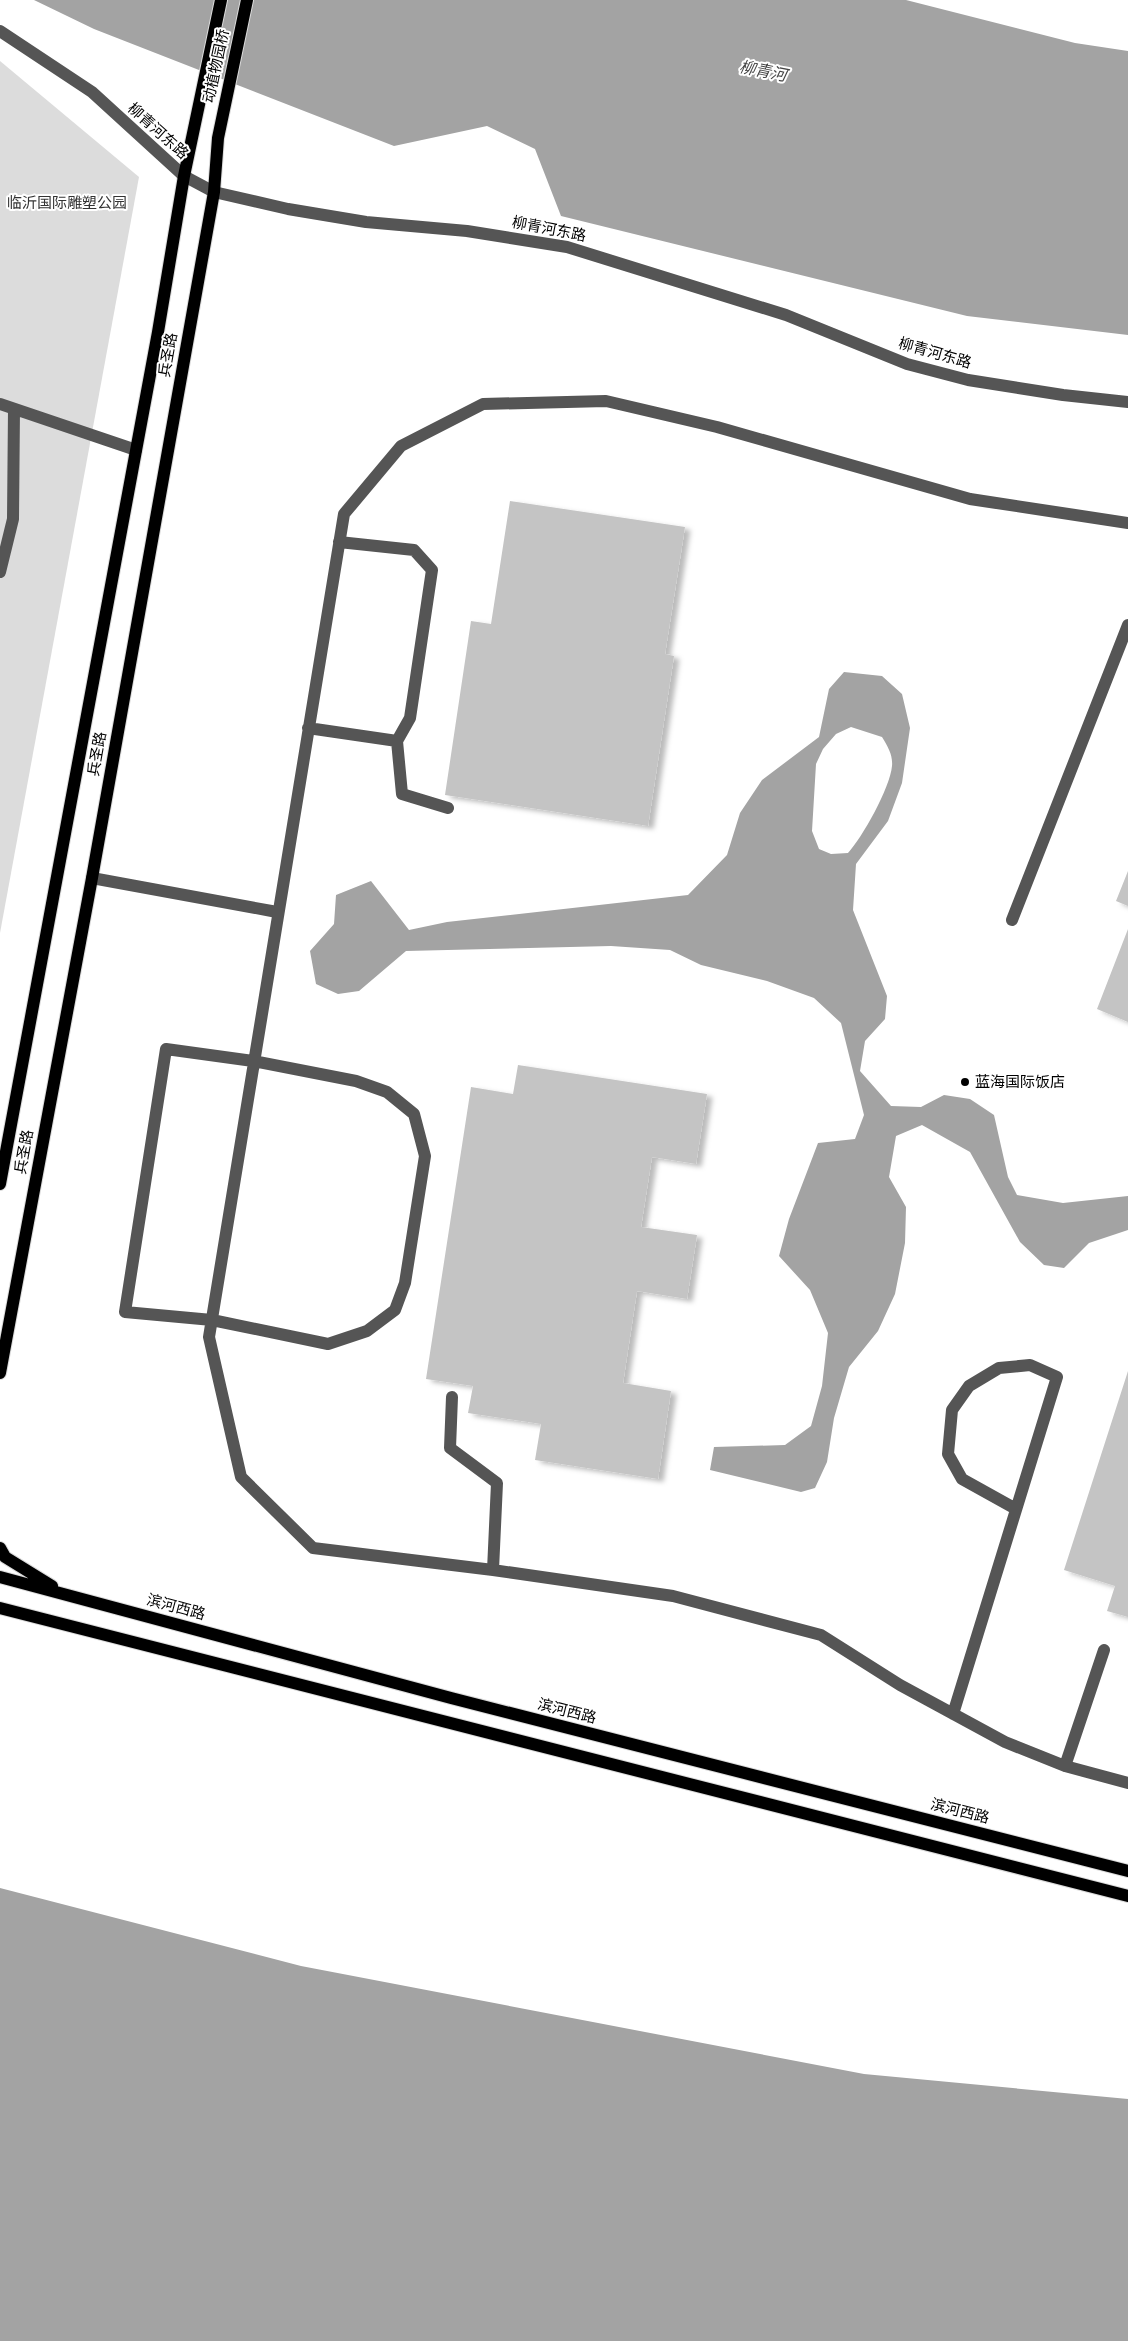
<svg xmlns="http://www.w3.org/2000/svg" width="1128" height="2341" viewBox="0 0 1128 2341" font-family="'Work Sans','Noto Sans SC',sans-serif">
<defs>
<filter id="shadow"><feDropShadow dx="5.5" dy="3" stdDeviation="2.5" flood-color="#0004"/></filter>
</defs>
<rect width="100%" height="100%" fill="#fff"/>
<!-- green -->
<path fill="#dcdcdc" d="M0,61L139,177L0,933Z"/>
<!-- water -->
<path fill="#a3a3a3" fill-rule="evenodd" d="M34,0H906L1075,43L1128,51V335L967,316L561,216L535,149L487,126L394,146L94,29Z
M844,672L882,676L902,694L910,728L902,783L888,821L856,864L853,910L887,996L885,1019L865,1041L860,1071L891,1106L921,1107L944,1095L970,1099L994,1115L1008,1177L1017,1195L1063,1203L1128,1196V1230L1089,1243L1064,1268L1044,1265L1020,1242L970,1152L922,1125L896,1136L889,1177L906,1207L905,1243L895,1294L878,1331L849,1367L834,1418L827,1462L815,1488L801,1492L710,1470L714,1447L785,1445L811,1426L822,1386L828,1333L810,1290L779,1256L789,1219L818,1143L855,1139L864,1115L841,1023L814,998L767,981L701,965L670,950L611,946L406,951L359,991L338,994L316,984L310,951L334,924L336,895L371,881L409,930L447,922L688,895L727,855L740,813L762,780L819,737L829,689ZM851,727L882,737C888,747 893,755 892,766C890,788 862,838 848,853L831,854L819,849L812,831L816,764L823,749L836,734Z
M0,1888L301,1966L864,2074L1128,2099V2341H0Z"/>
<!-- building -->
<path fill="#c4c4c4" filter="url(#shadow)" d="M510,501L685,527L665,654L674,656L648,826L445,795L471,621L491,624Z
M1128,871V906L1116,901Z
M1128,929V1022L1097,1009Z
M518,1065L707,1094L696,1164L652,1157L641,1227L697,1235L687,1299L637,1291L623,1383L671,1391L658,1479L535,1460L541,1424L468,1413L473,1386L426,1379L471,1087L513,1094Z
M1128,1371V1617L1107,1611L1115,1586L1064,1570Z"/>
<g fill="none" stroke-linecap="round" stroke-linejoin="round">
<!-- major casing -->
<g stroke="#dbdbdb" stroke-width="14">
<path id="major" d="M0,1184L158,332L184,176L221,0
M0,1373L92,878L214,192L218,138L247,0
M0,1548L5,1557L52,1586
M0,1577L451,1698L1128,1871
M0,1608L1128,1896"/>
</g>
<!-- minor -->
<path stroke="#555" stroke-width="12" d="M0,31L92,92L184,176L214,192L288,209L366,222L467,231L567,247L786,315L907,364L968,380L1063,395L1128,402
M0,404L136,450
M1128,523L970,499L717,427L606,401L483,404L401,446L344,514L209,1337L241,1477L313,1548L493,1570L673,1596L821,1635L900,1685L1005,1742L1065,1766L1128,1783
M0,572L13,519L14,409
M308,728L397,741L410,718L432,570L414,550L339,542
M397,741L402,794L448,808
M92,878L277,912
M1012,920L1128,625
M166,1049L253,1061L356,1081L387,1092L414,1114L425,1156L405,1283L395,1310L367,1331L328,1344L212,1320L125,1312Z
M452,1397L450,1448L497,1483L493,1570
M953,1714L1057,1377L1030,1365L999,1368L969,1386L952,1410L948,1454L962,1479L1016,1509
M1065,1766L1104,1650"/>
<!-- major -->
<use href="#major" stroke="#000" stroke-width="12"/>
</g>
<!-- markers -->
<circle fill="#000" stroke="#fff" stroke-width="2" cx="965" cy="1082" r="5"/>
<g text-anchor="middle" dominant-baseline="central" stroke-width="4" stroke-linejoin="round" paint-order="stroke">
<!-- street labels -->
<g font-size="15" fill="#000" stroke="#fff">
<text transform="translate(216 66) rotate(-78)">动植物园桥</text>
<text transform="translate(158 131) rotate(42)">柳青河东路</text>
<text transform="translate(549 229) rotate(11)">柳青河东路</text>
<text transform="translate(935 353) rotate(16)">柳青河东路</text>
<text transform="translate(168 355) rotate(-80)">兵圣路</text>
<text transform="translate(97 754) rotate(-80)">兵圣路</text>
<text transform="translate(24 1152) rotate(-80)">兵圣路</text>
<text transform="translate(176 1607) rotate(15)">滨河西路</text>
<text transform="translate(567 1711) rotate(14)">滨河西路</text>
<text transform="translate(960 1811) rotate(14)">滨河西路</text>
</g>
<!-- park labels -->
<g font-size="15" fill="#333" stroke="#fff">
<text x="67" y="203">临沂国际雕塑公园</text>
</g>
<!-- poi labels -->
<g font-size="15" fill="#000" stroke="#fff" text-anchor="start">
<text x="975" y="1082">蓝海国际饭店</text>
</g>
<!-- water labels -->
<g font-size="16" font-style="italic" fill="#444" stroke="#fff">
<text transform="translate(763 71) rotate(11)">柳青河</text>
</g>
</g>
</svg>
